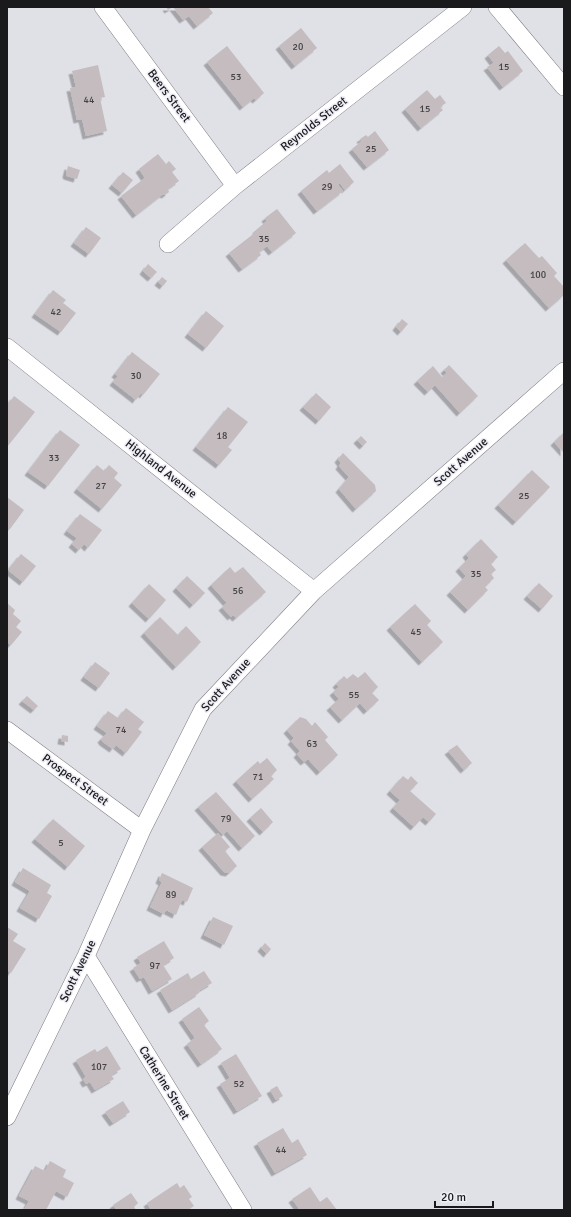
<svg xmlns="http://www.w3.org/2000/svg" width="571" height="1217" viewBox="0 0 571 1217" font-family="Signika,sans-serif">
<defs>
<filter id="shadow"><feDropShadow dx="-3.5" dy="3.5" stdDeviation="0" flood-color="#0004"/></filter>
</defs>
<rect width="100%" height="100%" fill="#e0e0e7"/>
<!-- building -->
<path fill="#c4bcbe" filter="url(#shadow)" d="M166,7H208L213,13L197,26L189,16L183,20L173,7L168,10Z
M301,28L317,48L295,66L279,46Z
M227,46L264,93L256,100L254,98L243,107L207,62Z
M499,46L505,53L508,51L523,71L503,87L487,67L494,63L488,55Z
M98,65L105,97L100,98L107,131L86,136L82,119L77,120L70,88L76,87L72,71Z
M427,90L435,99L440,95L446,103L440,107L443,110L421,128L405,109Z
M375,131L389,150L367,167L352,149L362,141L360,139L366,135L368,137Z
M158,154L166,164L169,161L176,169L172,172L179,181L168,189L169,192L165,195L163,194L136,215L121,196L145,178L139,169Z
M340,164L354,182L345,190L340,183L338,185L343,191L317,211L301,191L327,170L329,173Z
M68,166L80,170L77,179L67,176L66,174Z
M123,172L133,180L122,193L112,185Z
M277,209L296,233L272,252L267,246L259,252L261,255L242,269L229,253L256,232V230L267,221L265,218Z
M86,227L101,238L89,254L74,243Z
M525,243L539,258L542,256L557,273L554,276L564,287V295L549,308L506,260Z
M148,264L157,272L151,278L143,271Z
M162,277L167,281L163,286L158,282Z
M53,290L66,300L63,303L76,313L61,332L35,314Z
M206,311L224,326L206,348L188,334Z
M402,319L408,324L401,332L396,327Z
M132,352L160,374L143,395L141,393L136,400L113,382L118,376L115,374Z
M449,365L478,396L460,413L435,385L428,392L417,381L433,366L442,377L447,373L444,370Z
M316,393L331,407L319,421L303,407Z
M14,396L35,412L7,447V406Z
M228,407L248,422L228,447L232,450L219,465L196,447Z
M60,430L80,445L48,486L28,472Z
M564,432V453L554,442Z
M361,436L367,442L363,446L357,440Z
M343,453L375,485L376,491L356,509L339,489L349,477L339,466L341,463L338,459Z
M97,465L104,471L109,465L118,473L114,478L122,485L102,509L77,489Z
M532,470L550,487L516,522L498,505Z
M7,497L24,510L10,529L7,527Z
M80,514L102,530L88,548L84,544L79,550L72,544L77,538L67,531Z
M481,539L498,557L491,564L496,570L491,574L494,578L485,587L488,590L468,610L450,592L466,576L459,568L469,558L466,554Z
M21,554L36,566L23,582L8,570Z
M230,567L235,573L243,567L266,592L236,618L233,615L231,617L222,607L227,603L211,585Z
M187,576L205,593L193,605L176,588Z
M539,583L553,596L542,609L527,596Z
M149,584L166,600L149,619L132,603Z
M7,603L15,610L13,614L21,621L16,627L22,632L11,645L7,642Z
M415,604L431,621L427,625L443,642L422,662L390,627Z
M160,617L178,635L186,626L201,642L176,667L144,633Z
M95,662L110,673L99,688L84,677Z
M365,672L378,687L372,693L379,700L367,711L360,703L342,720L330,707L339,699L333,692L339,687L336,684L344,676L347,679L353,674L358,678Z
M27,696L38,706L34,710L22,701Z
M126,708L144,722L138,729L142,732L126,753L116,745L113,749L103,742L101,739L107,733L97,726L108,711L118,718Z
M300,717L306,719L312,726L315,722L328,737L325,740L338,755L320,772L308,759L304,762L297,754L300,751L291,741L294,738L287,730Z
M62,735L68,736V742L61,741Z
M457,745L472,763L464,770L448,751Z
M267,758L277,770L271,776L274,779L252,799L236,781L258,761L260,764Z
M403,776L408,780L411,776L418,783L410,791L436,814L429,822L423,817L414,827L393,808L400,800L390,791Z
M216,792L255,836L242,848L227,831L223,835L198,807Z
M261,808L273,822L263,832L250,818Z
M53,819L85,846L68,867L35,839Z
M218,833L230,847L225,851L237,866L229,873L224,872L202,847Z
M23,868L51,885L47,893L52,896L39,919L20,908L30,891L15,882Z
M162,873L193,888L187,902L182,900L176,915L166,910L164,914L150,907L162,882L159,880Z
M213,917L233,926L224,945L204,935Z
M7,927L18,934L13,941L26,949L11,973L7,970Z
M164,941L174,958L163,965L172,979L152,991L144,977L140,979L133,968L141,963L137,957Z
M265,943L271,949L267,954L261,948Z
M204,971L212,983L200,990L199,993L172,1010L160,990L188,973L191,979Z
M199,1007L209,1021L204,1025L222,1049L201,1064L187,1044L195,1038L182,1019Z
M107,1046L121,1069L111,1075L114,1079L95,1090L90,1082L86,1084L83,1079L86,1077L76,1060L95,1049L97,1052Z
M236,1054L262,1096L237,1111L220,1084L230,1078L221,1063Z
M277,1086L283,1096L276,1100L270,1090Z
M123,1101L130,1112L113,1123L105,1112Z
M283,1128L292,1143L298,1139L307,1155L275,1173L257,1143Z
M50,1161L66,1170L63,1177L74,1183L67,1197L56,1191L46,1210H22L25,1208L29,1201L19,1196L35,1166L45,1171Z
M177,1183L180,1188L184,1185L192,1197L189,1199L194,1206L188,1210H151L147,1203Z
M310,1187L320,1202L327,1197L337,1210H300L292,1199Z
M131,1193L138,1203L134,1207L136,1210H117L113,1205Z"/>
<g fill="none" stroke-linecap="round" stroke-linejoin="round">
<!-- street casing -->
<g stroke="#7c7c83" stroke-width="18">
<path id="street" d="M103,7L235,186
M497,7L564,87
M168,244L235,186L463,7
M7,347L314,591
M7,730L142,830
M86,956L243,1210
M7,1117L86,956L142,830L203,709L314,591L564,371"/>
</g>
<!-- street -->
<use href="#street" stroke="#fff" stroke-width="17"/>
</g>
<g text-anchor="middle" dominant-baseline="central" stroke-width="3" stroke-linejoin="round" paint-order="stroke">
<!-- number labels -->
<g font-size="10" fill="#444245">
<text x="298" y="47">20</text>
<text x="504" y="67">15</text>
<text x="236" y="77">53</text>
<text x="89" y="100">44</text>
<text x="425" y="109">15</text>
<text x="371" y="149">25</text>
<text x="327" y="187">29</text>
<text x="264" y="239">35</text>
<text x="538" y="275">100</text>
<text x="56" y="312">42</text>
<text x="136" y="376">30</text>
<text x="222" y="436">18</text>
<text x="54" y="458">33</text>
<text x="101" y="486">27</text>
<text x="524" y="496">25</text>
<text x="476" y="574">35</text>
<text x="238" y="591">56</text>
<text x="416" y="632">45</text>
<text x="354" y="695">55</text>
<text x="121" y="730">74</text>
<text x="312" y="744">63</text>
<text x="258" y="777">71</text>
<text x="226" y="819">79</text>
<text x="61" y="843">5</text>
<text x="171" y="895">89</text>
<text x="155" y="966">97</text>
<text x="99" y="1067">107</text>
<text x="239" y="1084">52</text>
<text x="281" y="1150">44</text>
</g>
<!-- street labels -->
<g font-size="12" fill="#1a1a1d" stroke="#ededf5">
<text transform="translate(169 96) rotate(53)">Beers Street</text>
<text transform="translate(314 124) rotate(-38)">Reynolds Street</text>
<text transform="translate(461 462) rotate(-41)">Scott Avenue</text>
<text transform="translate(161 469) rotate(38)">Highland Avenue</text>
<text transform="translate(226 685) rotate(-48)">Scott Avenue</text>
<text transform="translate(75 780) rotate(36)">Prospect Street</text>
<text transform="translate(78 971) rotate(-64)">Scott Avenue</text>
<text transform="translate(164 1083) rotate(58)">Catherine Street</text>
</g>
</g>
<!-- border -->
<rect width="571" height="1217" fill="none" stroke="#1a1a1d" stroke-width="16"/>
<!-- scale -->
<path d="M435 1201v6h58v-6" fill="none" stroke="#1a1a1d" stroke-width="2"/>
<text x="441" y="1201" font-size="12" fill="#1a1a1d" stroke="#ededf5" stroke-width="3" paint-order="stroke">20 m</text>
</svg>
